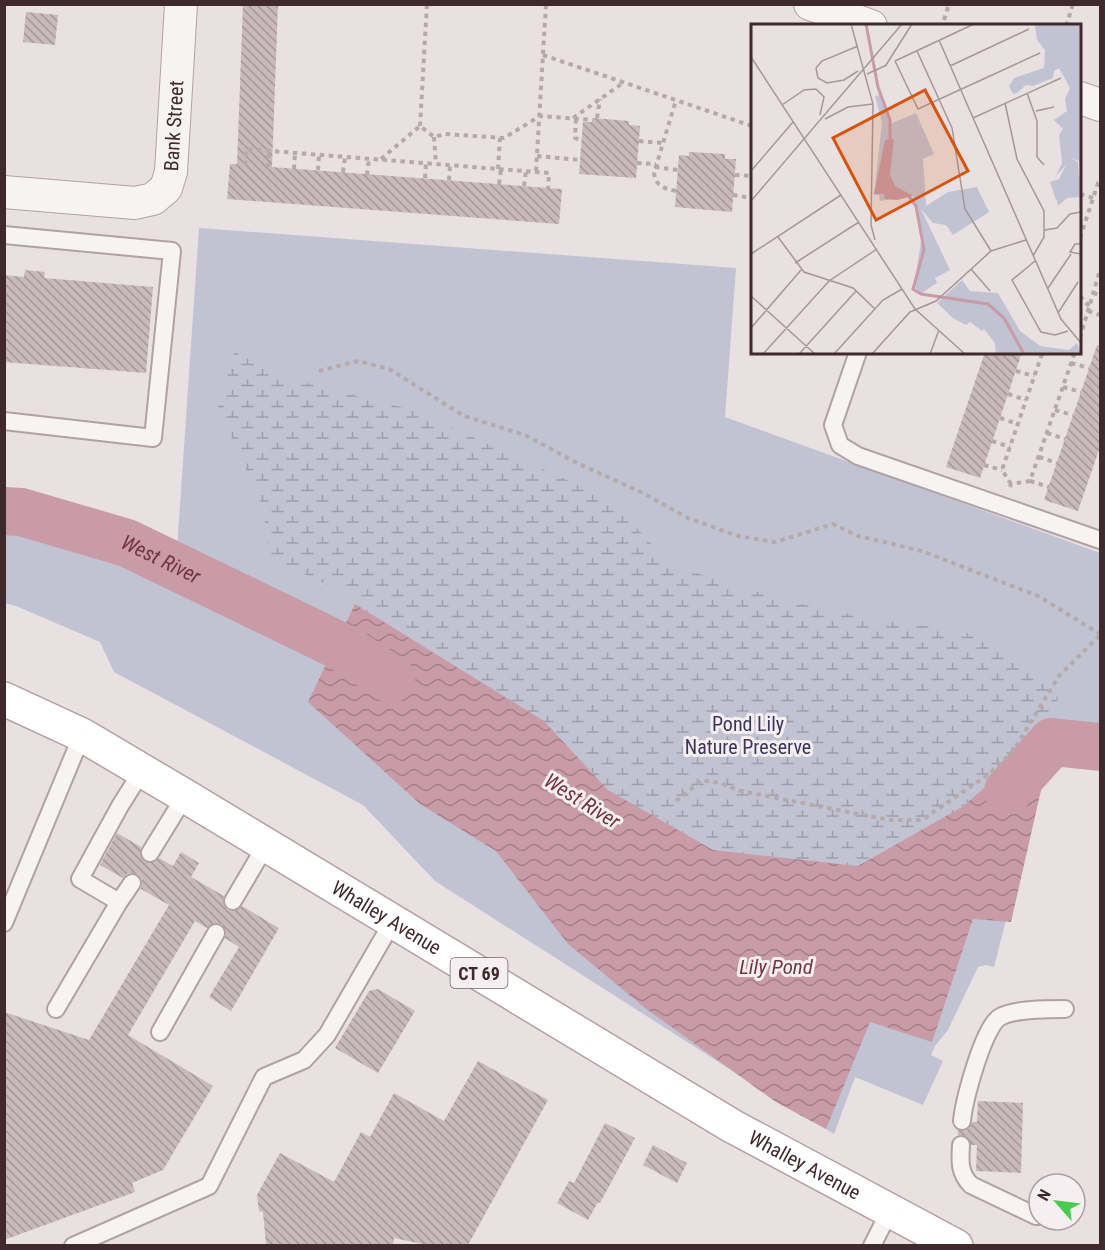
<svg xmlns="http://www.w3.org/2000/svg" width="1105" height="1250" viewBox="0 0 1105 1250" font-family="'Roboto Condensed',sans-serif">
<defs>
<pattern id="wetland-marsh" width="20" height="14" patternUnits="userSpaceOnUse" patternTransform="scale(1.5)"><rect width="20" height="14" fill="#c1c2d2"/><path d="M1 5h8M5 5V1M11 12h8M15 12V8" fill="none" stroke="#9e9eab"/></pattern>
<pattern id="water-waves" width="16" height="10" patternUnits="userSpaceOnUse" patternTransform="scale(1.5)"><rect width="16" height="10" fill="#c89ba7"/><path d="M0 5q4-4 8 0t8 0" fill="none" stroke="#a47e88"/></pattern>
<pattern id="building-back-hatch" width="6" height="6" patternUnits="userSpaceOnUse" patternTransform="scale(1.5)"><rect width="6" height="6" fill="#c8babc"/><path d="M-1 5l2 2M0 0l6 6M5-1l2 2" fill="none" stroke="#a49799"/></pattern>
</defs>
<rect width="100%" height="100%" fill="#e9e0e1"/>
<!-- green -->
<path fill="#c1c2d2" d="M199,228L736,268L725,417L1100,553V737L1056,725L994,967L986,965L978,967L948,1030L935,1046L931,1055L943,1061L923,1105L855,1077L834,1134L778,1100L435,881L363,805L114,672L100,642L16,606L5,603V512L29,513L80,521L113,537L149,561L176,564Z"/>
<!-- wetland -->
<path fill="url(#wetland-marsh)" d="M235,350L290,379L413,410L611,500L671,565L782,600L890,622L962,630L1016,661L1058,697L1053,730L962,807L858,866L713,850L608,790L544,721L355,604L352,596L270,558L263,508L218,407Z"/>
<!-- water -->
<path fill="url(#water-waves)" d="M355,604L544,721L608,790L713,850L858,866L962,807L1058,726L1052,742L1011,922L973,919L932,1042L870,1022L826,1129L776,1102L645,1008L568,944L496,851L420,804L308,702Z"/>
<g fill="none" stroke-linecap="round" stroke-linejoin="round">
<!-- river -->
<g stroke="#c89ba7" stroke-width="48">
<path id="s1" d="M4,511L21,512L127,543L344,648L391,679"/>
<path d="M1008,791L1052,742L1100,747"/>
</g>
</g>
<!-- building -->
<path fill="url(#building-back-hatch)" d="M243,4H278L272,167L562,189L559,224L227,199L230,164H237Z
M26,12L58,15L55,45L23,42Z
M593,118L629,121V125L640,126L636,178L579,174L583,122H593Z
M689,152L725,154V159H736L732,212L675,207L679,155L689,156Z
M25,270L45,272L44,278L153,287L146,373L4,362V275L24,277Z
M1097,345H1101V444L1078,511L1044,500Z
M985,352H1022L980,478L946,467Z
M117,833L141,847V857L145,862H154L159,858L173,866L181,852L199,863L191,877L224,896L223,901L227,910L233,911L242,906L279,928L231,1011L209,997L239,947L225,938L226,932L222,924L215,923L207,928L195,921L128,1035L213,1086L163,1170L132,1183L135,1192L4,1240V1012L89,1040L169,905L141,889L142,879L137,874L128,873L123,878L100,865Z
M378,989L415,1011L378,1073L335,1048L369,991Z
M478,1061L548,1100L468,1245H427L394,1238L393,1245H266L263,1212L259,1211L257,1195L280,1153L334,1182L361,1132L370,1137L394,1093L444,1121Z
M978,1101L1023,1103L1021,1173L976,1171L977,1145H971L966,1136L958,1135V1130L966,1131L973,1122H977Z
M605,1123L635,1138L600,1203L598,1202L588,1220L557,1203L569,1181L574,1183Z
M653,1145L687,1163L677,1183L643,1165Z"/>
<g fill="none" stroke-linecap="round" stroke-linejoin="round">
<!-- lane casing -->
<g stroke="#b0a2a3" stroke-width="20">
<path id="lane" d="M4,235L172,251L153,438L4,421
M858,352L833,425L840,445L858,456L1100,540
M150,853L185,796
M233,901L266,845
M119,902L132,883
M4,923L82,735
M56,1009L119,902L80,879L120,806L142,771
M160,1032L216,933
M962,1121C964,1101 983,1027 1000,1017C1014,1009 1048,1009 1065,1009
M961,1145C960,1161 959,1173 971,1185L1036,1216H1039
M73,1246L209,1186L264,1077L304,1060L327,1035L393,921
M872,1246L890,1210"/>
</g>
<!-- street casing -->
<g stroke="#b0a2a3" stroke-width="34">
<g id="street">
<path d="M810,4L871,26"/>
<path d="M1080,98L1100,105"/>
<path id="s2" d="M4,192L135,203L153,199L166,188L171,172L181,4"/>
</g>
</g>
<!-- primary casing -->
<g stroke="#b49fa3" stroke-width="36">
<g id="primary">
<path id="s3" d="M4,699L82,735L185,796L732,1126L956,1246"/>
</g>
</g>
<!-- path -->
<path stroke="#b5aaab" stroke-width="4" stroke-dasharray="4.5 4.5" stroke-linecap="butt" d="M944,20L949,4
M1066,26L1073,4
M543,55L752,126
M573,118L623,83
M597,118L600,99
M576,119L575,138L582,141
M420,126L427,4
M434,137L436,164
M639,141L662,143
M537,156L580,160
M381,159L420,126L434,137L445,134L504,138L540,116L593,120
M637,163L656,164
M245,165L246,149L549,173L548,188
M268,167L269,151
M655,167L678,170
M294,169L295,153
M498,169L500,138
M318,170L319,155
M536,171L546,4
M343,172L345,157
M367,175L369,159
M735,175L752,176
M425,178L426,163
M449,180L450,165
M499,184L501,169
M524,186L526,171
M676,191C664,188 656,187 654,173L676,100
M1080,194L1093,198
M733,195L752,198
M1080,238L1098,183L1100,182
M1093,293L1100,295
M1080,296L1089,306
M1088,311L1100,315
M1080,338L1100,270
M1071,363L1089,368
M319,371L358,361L389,369L464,416L525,435L577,463L643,493L688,518L738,536L775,542L833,524L858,536L922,551L1038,596L1100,634
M1016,371L1034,376
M1063,387L1081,392
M1008,394L1026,400
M1055,410L1073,415
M1000,418L1018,424
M1047,433L1065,439
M992,441L1010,447
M1039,457L1057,463
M984,465L1002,470
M1030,481L1049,487
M1011,484L1002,470L1042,354L1046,352
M1010,487L1011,484L1030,481L1075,352
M676,801L702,780L720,783L741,791L889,820H922L989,774L1013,751L1059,676L1100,635"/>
<!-- lane -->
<use href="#lane" stroke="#f7f3f3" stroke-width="16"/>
<!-- street -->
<use href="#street" stroke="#f7f3f3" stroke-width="32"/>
<!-- primary -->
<use href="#primary" stroke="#fff" stroke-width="33"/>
</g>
<g text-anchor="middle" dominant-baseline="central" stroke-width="6" stroke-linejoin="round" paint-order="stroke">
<!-- shield labels -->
<rect fill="#f6eff1" stroke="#776467" stroke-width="1.5" x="450.5" y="958" width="57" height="30" rx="4.5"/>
<g font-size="18" font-weight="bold" fill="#40292c">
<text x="479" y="973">CT 69</text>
</g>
<!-- street labels -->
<g font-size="20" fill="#40292c" stroke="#f6eff1">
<text stroke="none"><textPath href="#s2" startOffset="230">Bank Street</textPath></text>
<text stroke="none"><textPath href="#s3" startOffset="441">Whalley Avenue</textPath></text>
<text stroke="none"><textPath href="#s3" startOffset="927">Whalley Avenue</textPath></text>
</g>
<!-- park labels -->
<g font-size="20" fill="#38365b" stroke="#f6eff1">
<text x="748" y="724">Pond Lily<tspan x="748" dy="23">Nature Preserve</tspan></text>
</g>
<!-- water labels -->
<g font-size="21" font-style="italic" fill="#733441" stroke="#f6eff1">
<text stroke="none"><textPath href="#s1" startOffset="165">West River</textPath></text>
<text transform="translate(582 801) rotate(32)">West River</text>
<text x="776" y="967">Lily Pond</text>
</g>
</g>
<!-- overview -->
<g transform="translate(751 24)">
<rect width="330" height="330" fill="#e9e0e1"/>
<path d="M130,71L139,100L165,89L183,130L172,135L175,182L197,168L226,163L238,188L202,211L195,201L182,199L170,185L199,246L184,254L186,259L169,270L163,261L171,212L162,172L129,177L128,171H123L131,98L124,72ZM319,133L327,138L329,168L305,176L299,158L308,155ZM211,256L219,267L247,269L269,307L289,322L318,326L326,319L330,330H245L244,319L233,305L231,307L219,298L215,301L202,294L186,279Z" fill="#c1c2d2"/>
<path d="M284,0H330V173L316,174L307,182L304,167L312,168L329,151L328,137L321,134L305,152L311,139L308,111L312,105L303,96L316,87L314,75L319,64L308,44L303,47L302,54L282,62L275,61L266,69L262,70L258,62L263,54L293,44L294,26L286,16Z" fill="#c1c2d2"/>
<path d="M157,97L159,137L165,161L161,171L144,162L139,151L143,107Z" fill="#c1c2d2"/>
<path d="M143,115L139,151L144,162L162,172L146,176L134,175L133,170H123L134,116Z" fill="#c89ba7"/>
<path fill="none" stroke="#c89ba7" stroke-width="3" d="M115,0L127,63L139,96V119M157,171L165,182L173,226L162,265L170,270L237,280L253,294L273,330"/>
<path fill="none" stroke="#a59799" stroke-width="1.5" d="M100,0L122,80L120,201L124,216M188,16L310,295L330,319M166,27L201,104L214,185L240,227M0,33L164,285L214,330M144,37L167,85L289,29M144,37L223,0M135,41L161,0M199,42L278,5M107,47L93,56L76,59L67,54L65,44L71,37L107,22M116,50L136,41M276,69L286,97V133L293,141M254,79L266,135L293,187V213L282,232M31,81L53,66L65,65L73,73L69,91M285,87L303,83M222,94L310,54M74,95L97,83L122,80M0,147L42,98M0,177L151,0M294,206L306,204L319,190L330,188M27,213L53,248L102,264L124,285M330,220H324L319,228L330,230M0,230L90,171M284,237L261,256L290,308L304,311L317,307M44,239L108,198M220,245L239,267M297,264L320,230M0,272L64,330M307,289L327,258M0,304L50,246M12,330L78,257L126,225M48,330L105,267M83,330L132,276L151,265M121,330L159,288L185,277L240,227L275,216M179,330L188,306"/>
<path fill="#d7540f" fill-opacity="0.15" stroke="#d7540f" stroke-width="3" d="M174,66L217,147L125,196L82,114Z"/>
<rect width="330" height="330" fill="none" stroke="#40292c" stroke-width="3"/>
</g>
<!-- border -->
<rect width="1105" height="1250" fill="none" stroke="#40292c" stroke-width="12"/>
<!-- north arrow -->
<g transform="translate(1057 1202) rotate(298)"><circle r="28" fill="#f6eff1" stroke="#ada0a2" stroke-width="1.5"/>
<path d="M0-4.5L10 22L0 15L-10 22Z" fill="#47cc51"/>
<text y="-9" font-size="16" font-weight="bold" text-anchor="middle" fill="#40292c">N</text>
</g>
</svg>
